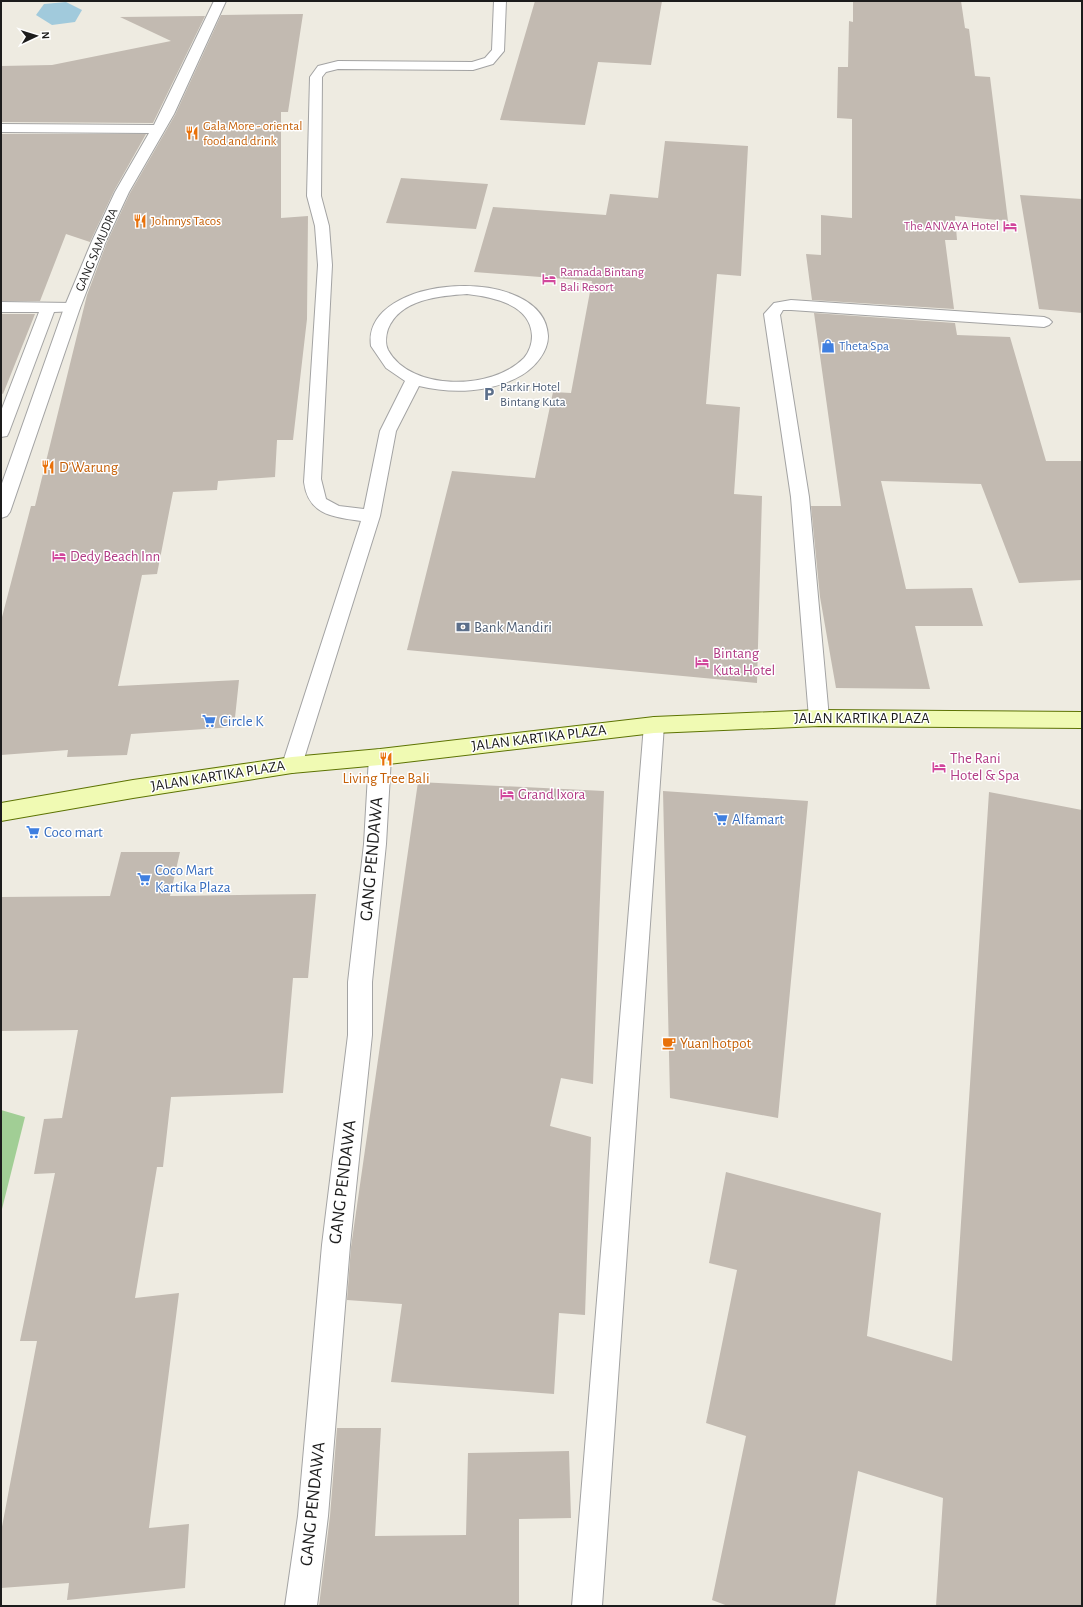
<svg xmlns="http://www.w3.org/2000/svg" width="1083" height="1607" viewBox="0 0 1083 1607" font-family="'Alegreya Sans',sans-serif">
<rect width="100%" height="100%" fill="#eeebe1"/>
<!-- forest -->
<path fill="#a1ce95" d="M1,1110L25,1117L1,1213Z"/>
<!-- water -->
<path fill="#a1cadc" d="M66,2L82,10L75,22L52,25L36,15L44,4Z"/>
<!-- building -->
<path fill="#c2bab1" d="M535,1H662L651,65L598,62L585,125L500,120Z
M853,1H961L965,28L969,29L975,76L990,77L1008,221L955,216L957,240H945L954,309L812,300L806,254L821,255V215L852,218V119L837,118L838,67H848L849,21L853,22Z
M303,14L288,112H281V218L308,216L307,319L293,440H277L275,477L218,481L217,490L173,492L157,574L142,575L118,686L239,680L234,727L131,734L127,755L67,757L68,750L1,755V621L31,506H35L87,295L107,242L130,193L175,115L221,15Z
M205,16L153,123L1,122V66L52,65L171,41L120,17Z
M1,134H146L114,191L90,242L66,234L40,301H1Z
M665,141L748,146L741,276L717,274L706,404L740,407L734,494L762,496L757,683L407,650L452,471L535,478L553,392L571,393L592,281L474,272L493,207L606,215L610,194L658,198Z
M401,178L488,184L476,229L386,223Z
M1020,195L1082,199V313L1039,309Z
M814,313L955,323L957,335L1010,337L1046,461H1082V580L1019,583L981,484L881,481L906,589L972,588L983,626H915L930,689L836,688L820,597L811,506H841Z
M1,314H35L3,394L1,393Z
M418,782L604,791L593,1084L561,1078L550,1126L591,1137L585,1315L559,1313L554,1394L391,1382L402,1304L347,1300L351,1247Z
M663,791L808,801L778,1118L670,1098Z
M989,792L1082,810V1606H936L943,1498L858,1471L835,1606H728L712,1600L746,1436L706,1423L737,1270L709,1263L726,1172L881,1213L867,1336L952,1361Z
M121,852H180L170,896L316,894L308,978H293L283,1093L171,1097L163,1167H157L135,1298L179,1293L149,1528L189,1524L185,1588L67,1600L69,1583L1,1588V1532L37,1341H20L55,1173L34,1174L44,1119L62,1118L78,1030L1,1031V897L110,896Z
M337,1428H381L375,1536L466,1535L468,1453L569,1451L571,1518L519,1519V1606H319L330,1516Z"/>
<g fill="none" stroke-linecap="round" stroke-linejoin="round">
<!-- service casing -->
<g stroke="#a3a3a3" stroke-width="2">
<path id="service" d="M494,1H506L504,51L493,64L473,70L338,69L326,72L322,77L321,196L329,226L332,265L321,479L326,499L339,506L364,509L380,431L405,381L386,368L371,346C361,273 545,263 548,336C548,352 535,367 522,375C491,393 452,394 419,386L396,431L380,516L302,765L299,771L292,773L285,771L282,765L361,521C333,517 308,515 304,482L318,265L315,226L307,196L310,77L318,66L338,61L472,62L485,58L492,50ZM467,294C492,297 531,304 532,336C532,344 529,352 524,358C493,390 411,392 388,350C385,344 386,335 388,329C400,299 439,296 467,294Z
M791,300L1044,317L1049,319L1052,322L1049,325L1044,327L791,310H783L780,315L809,497L829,718L826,723L819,726L812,723L809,718L791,497L764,314L774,303Z
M1,302L72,303L77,305L80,308L77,311L54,312L9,432L7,436L1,437V411L39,312H1Z
M654,717L661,720L664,725L602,1606H572L644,725L647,720Z"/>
</g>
<!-- minor casing -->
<g stroke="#a3a3a3" stroke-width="2">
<path id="minor" d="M214,1H226L174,114L129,192L106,241L80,308L10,512L7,516L1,518V486L64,308L92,241L115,192L149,133L1,132V124L154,125Z
M380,749L388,751L391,757L386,844L372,982V1035L350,1245L328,1516L317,1606H285L298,1516L322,1245L348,1035V982L364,844L369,757L372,751Z"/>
</g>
<!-- secondary casing -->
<g stroke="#5d7303" stroke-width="2">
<path id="secondary" d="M819,710L1082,712V728L819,726L654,733L380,765L292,773L133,798L1,821V803L133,780L292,757L380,749L654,717Z"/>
</g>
<!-- service -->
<use href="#service" fill="#fff" fill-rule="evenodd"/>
<!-- minor -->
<use href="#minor" fill="#fff" fill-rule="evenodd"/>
<!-- secondary -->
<use href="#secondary" fill="#f0fab3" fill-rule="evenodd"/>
</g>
<!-- icons -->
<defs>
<g id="restaurant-bare" transform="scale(1.08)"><path d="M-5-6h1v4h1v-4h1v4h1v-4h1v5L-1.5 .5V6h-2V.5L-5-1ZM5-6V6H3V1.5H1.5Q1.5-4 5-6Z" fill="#e8710a" stroke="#fff" stroke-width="2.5" paint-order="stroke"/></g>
<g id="hotel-bare" transform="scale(1.08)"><path d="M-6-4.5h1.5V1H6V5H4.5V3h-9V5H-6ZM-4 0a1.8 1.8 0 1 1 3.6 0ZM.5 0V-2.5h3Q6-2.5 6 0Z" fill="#d1479c" stroke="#fff" stroke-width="2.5" paint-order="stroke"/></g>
<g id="shop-bare" transform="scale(1.08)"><path d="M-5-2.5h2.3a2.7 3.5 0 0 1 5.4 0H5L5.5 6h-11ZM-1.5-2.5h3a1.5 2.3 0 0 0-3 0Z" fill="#3f7fe0" stroke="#fff" stroke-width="2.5" paint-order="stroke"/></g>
<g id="parking-bare" transform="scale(1.08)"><path d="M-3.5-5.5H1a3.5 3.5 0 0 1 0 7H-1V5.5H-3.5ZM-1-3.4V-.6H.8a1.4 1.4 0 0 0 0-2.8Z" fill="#5c6f8a" stroke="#fff" stroke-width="2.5" paint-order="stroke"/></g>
<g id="bank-bare" transform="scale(1.08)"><path d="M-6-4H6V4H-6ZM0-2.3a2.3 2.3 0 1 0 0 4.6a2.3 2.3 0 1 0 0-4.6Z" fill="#5c6f8a" stroke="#fff" stroke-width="2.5" paint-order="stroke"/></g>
<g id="supermarket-bare" transform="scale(1.08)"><path d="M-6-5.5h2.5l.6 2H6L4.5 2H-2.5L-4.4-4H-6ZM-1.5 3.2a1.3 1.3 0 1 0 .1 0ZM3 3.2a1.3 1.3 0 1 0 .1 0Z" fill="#3f7fe0" stroke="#fff" stroke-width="2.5" paint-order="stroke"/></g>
<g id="cafe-bare" transform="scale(1.08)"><path d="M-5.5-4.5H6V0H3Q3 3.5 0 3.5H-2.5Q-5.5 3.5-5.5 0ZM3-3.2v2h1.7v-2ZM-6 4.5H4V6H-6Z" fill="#e8710a" stroke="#fff" stroke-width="2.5" paint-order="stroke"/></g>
</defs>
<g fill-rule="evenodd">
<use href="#restaurant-bare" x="192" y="133"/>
<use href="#restaurant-bare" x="140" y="221"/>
<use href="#hotel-bare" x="1010" y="226"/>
<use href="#hotel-bare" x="549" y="279"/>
<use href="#shop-bare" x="828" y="346"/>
<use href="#parking-bare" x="489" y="394"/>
<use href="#restaurant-bare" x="48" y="467"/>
<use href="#hotel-bare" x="59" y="556"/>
<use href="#bank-bare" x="463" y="627"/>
<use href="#hotel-bare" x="702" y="662"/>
<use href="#supermarket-bare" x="209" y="721"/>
<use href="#restaurant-bare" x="386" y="759"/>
<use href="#hotel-bare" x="939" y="767"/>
<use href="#hotel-bare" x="507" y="794"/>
<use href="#supermarket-bare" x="721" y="819"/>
<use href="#supermarket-bare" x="33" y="832"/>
<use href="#supermarket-bare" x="144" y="879"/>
<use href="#cafe-bare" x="669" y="1043"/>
</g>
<g text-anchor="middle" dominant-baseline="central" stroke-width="3" stroke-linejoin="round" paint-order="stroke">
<!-- far-food labels -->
<g font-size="13" fill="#c56008" stroke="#fff" text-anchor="start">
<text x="203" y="126">Gala More - oriental<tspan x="203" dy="15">food and drink</tspan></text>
<text x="151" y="221">Johnnys Tacos</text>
</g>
<!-- far-hotel labels -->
<g font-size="13" fill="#b23c85" stroke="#fff" text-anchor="end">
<text x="999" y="226">The ANVAYA Hotel</text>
<text x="560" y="272" text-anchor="start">Ramada Bintang<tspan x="560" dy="15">Bali Resort</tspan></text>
</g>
<!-- far-street labels -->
<g font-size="13" fill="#1c1c1c" stroke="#fff">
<text transform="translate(97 250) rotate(-67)">GANG SAMUDRA</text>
</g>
<!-- far-shop labels -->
<g font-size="13" fill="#366cbe" stroke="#fff" text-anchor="start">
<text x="839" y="346">Theta Spa</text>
</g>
<!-- far-service labels -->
<g font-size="13" fill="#4e5e75" stroke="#fff" text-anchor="start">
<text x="500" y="387">Parkir Hotel<tspan x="500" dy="15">Bintang Kuta</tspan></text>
</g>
<!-- food labels -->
<g font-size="15" fill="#c56008" stroke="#fff" text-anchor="start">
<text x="59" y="467">D’Warung</text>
<text x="386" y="778" text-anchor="middle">Living Tree Bali</text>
<text x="680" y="1043">Yuan hotpot</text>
</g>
<!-- hotel labels -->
<g font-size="15" fill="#b23c85" stroke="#fff" text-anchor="start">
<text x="70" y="556">Dedy Beach Inn</text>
<text x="713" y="653">Bintang<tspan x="713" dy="17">Kuta Hotel</tspan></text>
<text x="950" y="758">The Rani<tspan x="950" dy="17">Hotel &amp; Spa</tspan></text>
<text x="518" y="794">Grand Ixora</text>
</g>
<!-- service labels -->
<g font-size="15" fill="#4e5e75" stroke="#fff" text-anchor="start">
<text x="474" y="627">Bank Mandiri</text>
</g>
<!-- street labels -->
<g font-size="15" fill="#1c1c1c" stroke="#fff">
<text x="862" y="718">JALAN KARTIKA PLAZA</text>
<text transform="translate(539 738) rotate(-7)">JALAN KARTIKA PLAZA</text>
<text transform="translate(218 776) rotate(-9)">JALAN KARTIKA PLAZA</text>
</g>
<!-- shop labels -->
<g font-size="15" fill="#366cbe" stroke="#fff" text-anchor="start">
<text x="220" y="721">Circle K</text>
<text x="732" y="819">Alfamart</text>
<text x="44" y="832">Coco mart</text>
<text x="155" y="870">Coco Mart<tspan x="155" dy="17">Kartika Plaza</tspan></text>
</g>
<!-- near-street labels -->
<g font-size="18" fill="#1c1c1c" stroke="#fff">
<text transform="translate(372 859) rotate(-85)">GANG PENDAWA</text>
<text transform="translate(343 1182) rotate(-83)">GANG PENDAWA</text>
<text transform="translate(313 1504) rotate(-84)">GANG PENDAWA</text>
</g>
</g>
<!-- border -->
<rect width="1083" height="1607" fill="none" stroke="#1c1c1c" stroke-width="4"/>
<!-- north arrow -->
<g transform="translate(36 36) rotate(86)" stroke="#ffffff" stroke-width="3" paint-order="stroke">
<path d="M0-3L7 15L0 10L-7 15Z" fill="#1c1c1c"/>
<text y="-6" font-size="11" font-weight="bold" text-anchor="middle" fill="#1c1c1c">N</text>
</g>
</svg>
